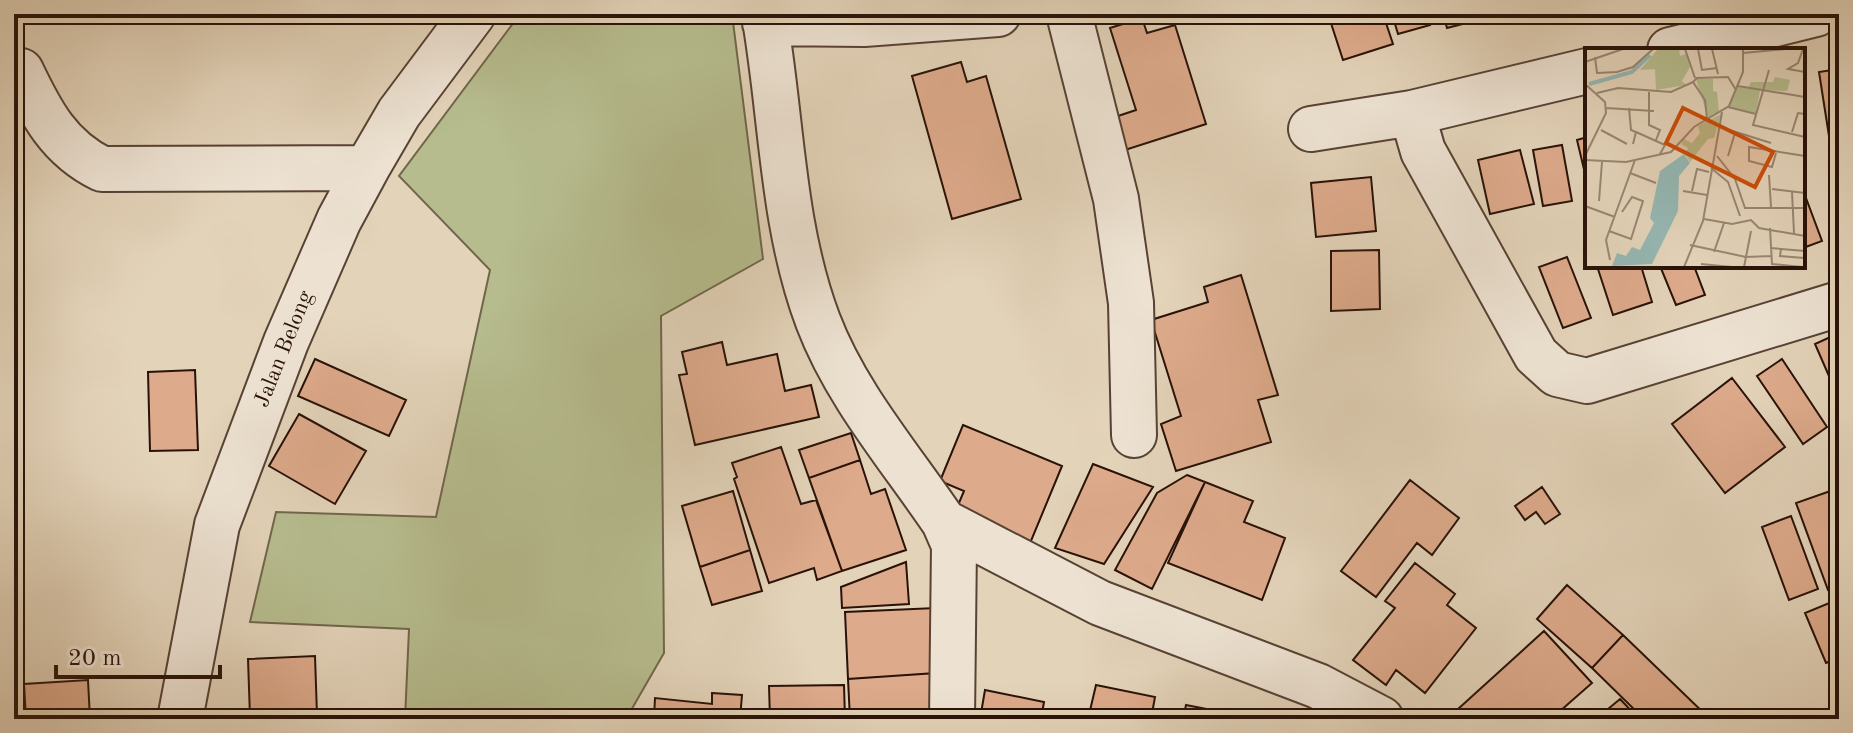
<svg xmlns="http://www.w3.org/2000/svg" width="1853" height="733" viewBox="0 0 1853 733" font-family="'Old Standard TT',serif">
<rect width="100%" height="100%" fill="#e3d3b9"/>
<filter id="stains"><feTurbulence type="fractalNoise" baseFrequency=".0025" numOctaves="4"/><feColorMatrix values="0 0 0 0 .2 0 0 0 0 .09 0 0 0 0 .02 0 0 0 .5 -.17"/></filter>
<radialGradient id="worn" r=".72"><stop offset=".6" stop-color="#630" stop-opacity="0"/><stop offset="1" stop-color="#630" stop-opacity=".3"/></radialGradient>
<!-- green -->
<path fill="#b6bc8e" stroke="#70674b" stroke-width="2" d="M520,14H732L763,259L661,316L664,653L626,719H405L409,629L250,622L276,512L436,517L490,270L399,176Z"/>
<!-- building -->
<path fill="#ddaa8b" stroke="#291208" stroke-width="2" d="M1328,14H1383L1393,44L1343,60Z
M1392,14H1427L1430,25L1398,34Z
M1443,14H1485L1486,18L1447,28Z
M1142,18L1147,33L1175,25L1206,124L1125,150L1115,117L1136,110L1110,28Z
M961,62L967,82L986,76L1021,199L952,219L912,76Z
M1839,69V134L1829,136L1819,72Z
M1587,137V182L1577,140Z
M1562,145L1572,201L1543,206L1533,150Z
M1520,150L1534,204L1490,214L1478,160Z
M1371,177L1376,231L1316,237L1311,183Z
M1803,190L1822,241L1803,248Z
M1379,250L1380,309L1331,311V251Z
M1567,257L1591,318L1563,328L1539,267Z
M1597,266H1641L1652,302L1613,315Z
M1660,266H1694L1705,295L1676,305Z
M1241,275L1278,395L1258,400L1271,442L1176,471L1161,424L1181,416L1151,320L1208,302L1204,287Z
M1839,333V399L1815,344Z
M722,342L727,365L777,354L785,391L811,385L819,417L695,445L679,375L687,374L682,352Z
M315,359L406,400L389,436L298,396Z
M1782,359L1827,427L1803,444L1757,376Z
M195,370L198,450L150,451L148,372Z
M1732,378L1785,447L1725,493L1672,424Z
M299,414L366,451L335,504L269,466Z
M963,425L1062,466L1026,553L951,522L964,491L940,481Z
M851,433L860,460L809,478L799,450Z
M781,447L801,504L816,500L842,571L817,580L814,568L769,583L734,479L737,477L732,463Z
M860,460L871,494L885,489L906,550L842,571L809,478Z
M1093,464L1153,487L1104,564L1055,548Z
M1187,475L1205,482L1152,589L1115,570L1157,493Z
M1410,480L1459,518L1432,555L1417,543L1376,597L1341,571Z
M1205,482L1253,501L1244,522L1285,538L1262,600L1168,563Z
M1542,487L1560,514L1545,524L1536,512L1525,520L1515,506Z
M1839,488V586L1828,590L1796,503Z
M733,491L750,550L700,567L682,506Z
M1791,516L1818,589L1789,600L1762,527Z
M750,550L762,591L712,605L700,567Z
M906,562L909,604L842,608L841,587Z
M1415,563L1455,594L1447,605L1476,628L1425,693L1396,670L1386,685L1353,660L1395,608L1385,601Z
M1567,585L1623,635L1592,668L1537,619Z
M1839,599V658L1826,663L1805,613Z
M936,608V673L848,679L845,612Z
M1544,631L1592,683L1551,719H1447Z
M1623,635L1710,719H1644L1592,668Z
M315,656L317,715L250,717L248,659Z
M936,673L933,719H850L848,679Z
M88,680L90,719H26L24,684Z
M844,685L845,719H770L769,686Z
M1096,685L1155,697L1151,719H1088Z
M985,690L1044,702L1041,719H980Z
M712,693L742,695L740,719H654L655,698L712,704Z
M1620,699L1639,719H1596Z
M1186,705L1258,719H1183Z"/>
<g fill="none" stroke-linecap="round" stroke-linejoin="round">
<!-- minor casing -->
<g stroke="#584234" stroke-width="48">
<path id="minor" d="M764,14C782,115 781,223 818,321C846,395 900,457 944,522L954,545L952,719
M1069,14L1116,199L1131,303L1134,435
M765,23L864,24L998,14
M1670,50L1816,14
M21,71C41,113 59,148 102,169L367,168
M1587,71L1412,113L1423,151L1536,355L1557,374L1587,381L1839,304
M1311,129L1412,113
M944,522L1100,603L1318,686L1381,719
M180,719L217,525L286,342L339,220L367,168L399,113L473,14"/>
</g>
<!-- minor -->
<use href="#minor" stroke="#ede2d2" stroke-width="44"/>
</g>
<g text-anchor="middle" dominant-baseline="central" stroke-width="7" stroke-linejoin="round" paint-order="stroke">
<!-- street labels -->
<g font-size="22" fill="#291208" stroke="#ede2d2">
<text transform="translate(284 349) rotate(-68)">Jalan Belong</text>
</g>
</g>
<!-- overview -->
<g transform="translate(1585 48)">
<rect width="220" height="220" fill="#e3d3b9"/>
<path d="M73,1H94L95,8L101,6L105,19L97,33L101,37L71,42L70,21L55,22ZM190,29L205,32L202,43L175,42L171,66L143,59L153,38L163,40L166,34H188ZM111,31H128V43L132,44L134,64L123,70ZM136,66L129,90L123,91L105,114L100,106L103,100L96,96L99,91L107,95L115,85L113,78Z" fill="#b6bc8e"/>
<path d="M99,106L105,115L94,128L93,163L67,216L27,218L32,205L41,208L47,199L55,202L69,175L65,170L75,123Z" fill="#95b7b2"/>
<path fill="none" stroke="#95b7b2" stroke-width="4" d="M4,36L47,24L65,7"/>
<path fill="none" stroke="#998672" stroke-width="2" d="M100,1L110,30M113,1L117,22L132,20M127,1L133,26M218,1L213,15L203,21L220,24M158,5L201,1M10,9L12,25L32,24L48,19L68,1M0,14L38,1M184,22L168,77L220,89M108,34L112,30L143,29L151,42M0,36L20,54L21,65L0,108M153,38L220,49M64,44V77L75,82L71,92M12,45L33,40L86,44L108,34L120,52L122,71M143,59L171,66M21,60L69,63M44,60L46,82L51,84L48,96M135,79L186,95M16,82L42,96M51,84L80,97L75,106M207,84L213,65L220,66M191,105L187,119L164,113V99L220,108M132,108L150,131L160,160H220M143,108L150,85M0,112L41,114L86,104L109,79L144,58L158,24V1M126,120L143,134L155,168M45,125L71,135M184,127L186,159M187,141L220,145M98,143L122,147M107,143L112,121L124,124M207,144L209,185M14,153L17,114M0,158L30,169M119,171L147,176L166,172L174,180L220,188M185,180L187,216L217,219M24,183L46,191L58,153L47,149L37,164M166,183L161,209L186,208M105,197L161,209L159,219M185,200L220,203M196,201L195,208L219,210M129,204L139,175M25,212L21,192L50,112M116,216L147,219M99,219L118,173L137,64"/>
<path fill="#cb4e0b" fill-opacity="0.15" stroke="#cb4e0b" stroke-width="4" d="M98,60L188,104L170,139L81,95Z"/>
<rect width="220" height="220" fill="none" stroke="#291208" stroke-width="4"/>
</g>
<!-- margin -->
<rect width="1853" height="733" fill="none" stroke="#e3d3b9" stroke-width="48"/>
<rect x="16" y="16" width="1821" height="701" fill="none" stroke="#291208" stroke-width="4"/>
<rect x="24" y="24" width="1805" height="685" fill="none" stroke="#291208" stroke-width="2"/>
<!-- scale -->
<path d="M56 665v12h164v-12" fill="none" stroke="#291208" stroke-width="4"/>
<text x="68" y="665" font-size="24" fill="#291208" stroke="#ede2d2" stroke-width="6" paint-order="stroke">20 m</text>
<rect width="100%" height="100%" filter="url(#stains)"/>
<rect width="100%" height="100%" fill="url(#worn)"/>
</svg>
